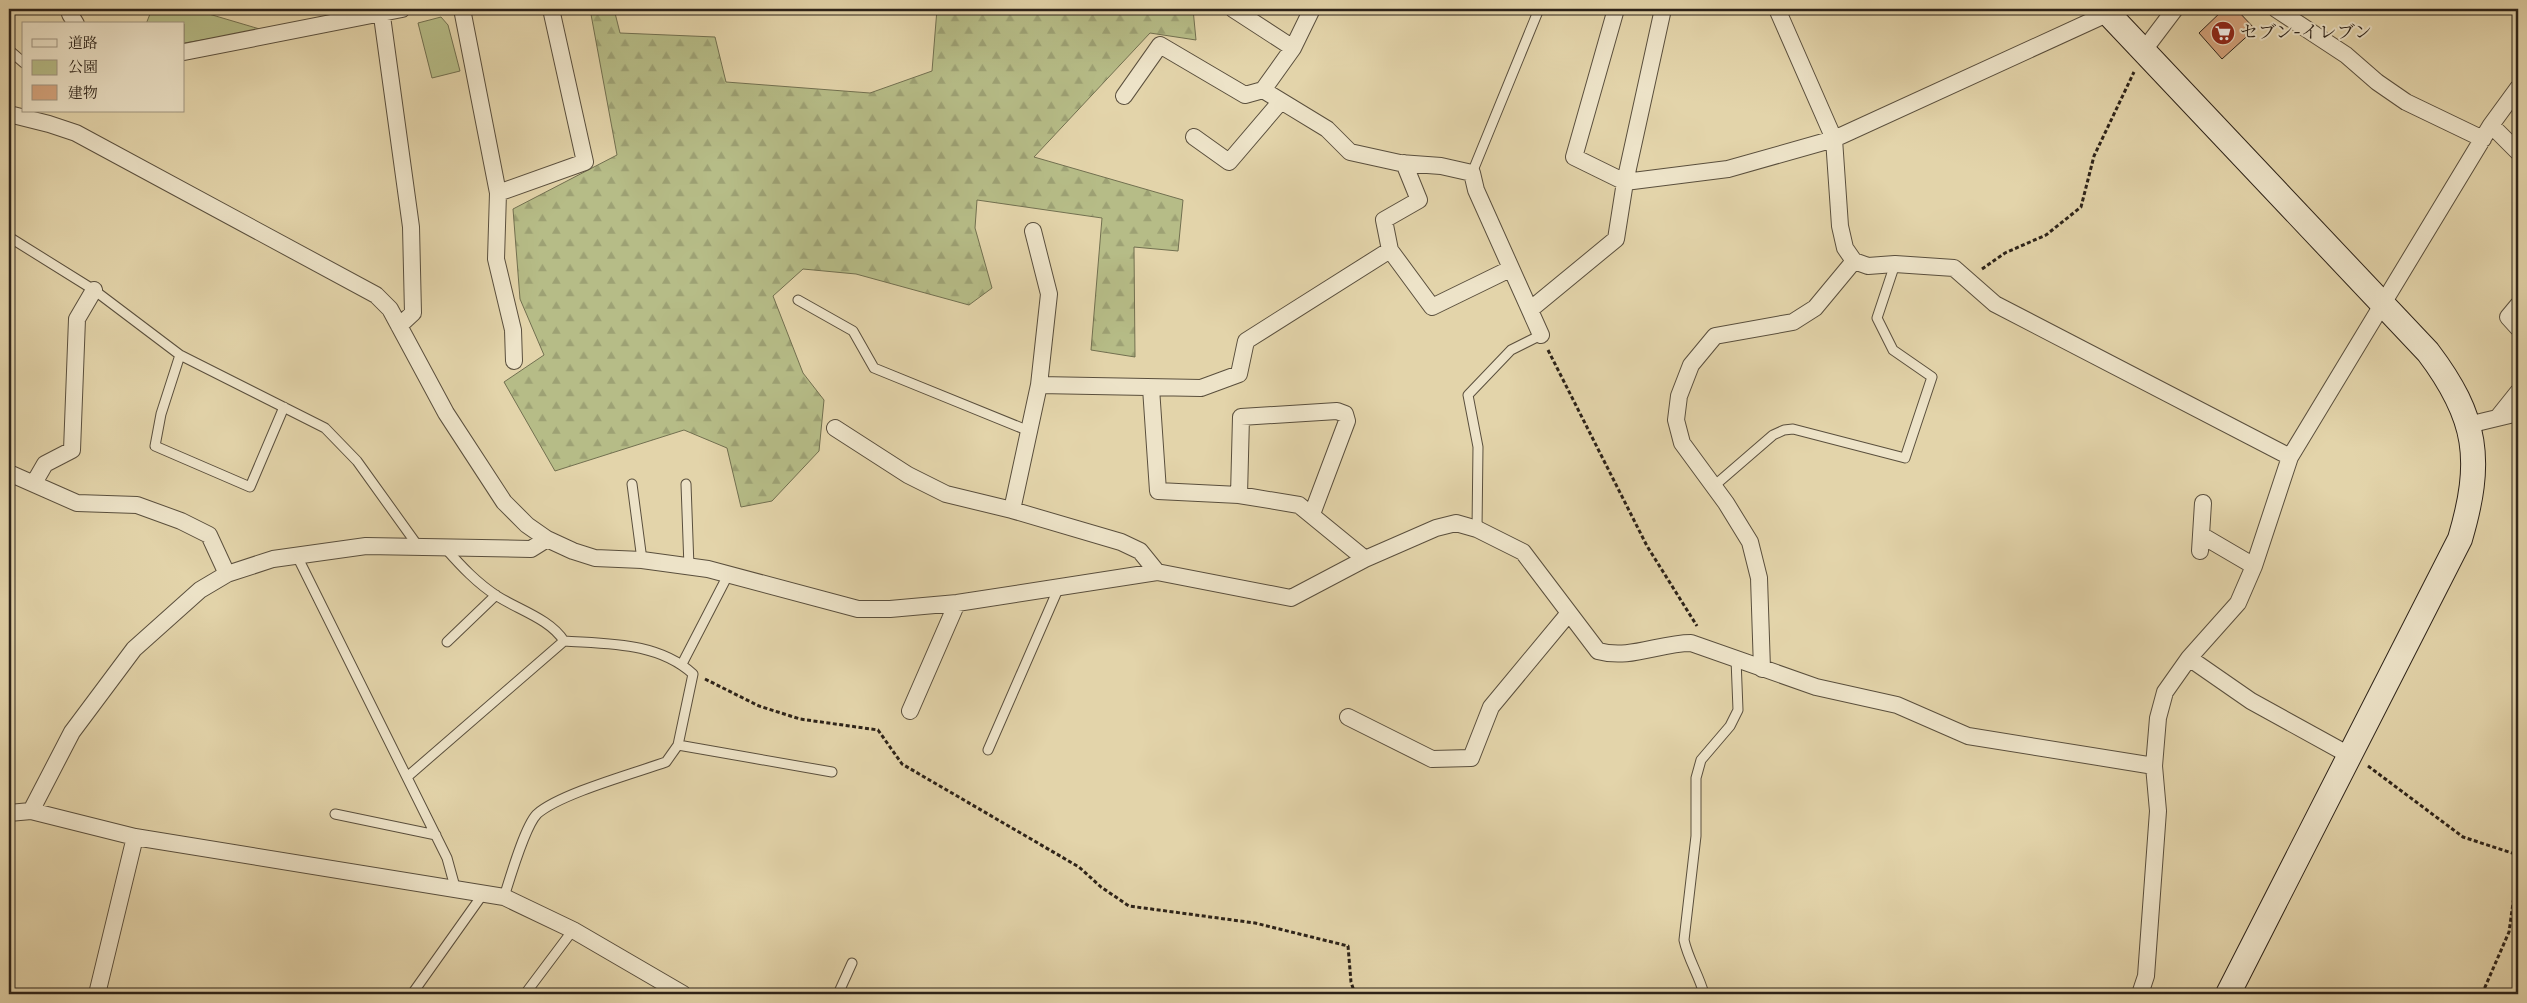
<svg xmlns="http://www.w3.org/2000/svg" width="2527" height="1003" viewBox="0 0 2527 1003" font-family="Vollkorn,'Noto Serif JP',serif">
<defs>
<pattern id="forest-firs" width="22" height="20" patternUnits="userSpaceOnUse" patternTransform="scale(1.25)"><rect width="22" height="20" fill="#b6bc87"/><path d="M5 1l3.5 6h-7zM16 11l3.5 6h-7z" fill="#9da174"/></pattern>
</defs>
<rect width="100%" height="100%" fill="#e3d4aa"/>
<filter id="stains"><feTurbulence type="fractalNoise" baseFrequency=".004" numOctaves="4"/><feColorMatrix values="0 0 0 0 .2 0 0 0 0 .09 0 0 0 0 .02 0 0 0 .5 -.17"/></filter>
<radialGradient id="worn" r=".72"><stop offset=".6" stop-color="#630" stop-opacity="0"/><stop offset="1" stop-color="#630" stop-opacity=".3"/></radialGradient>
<!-- forest -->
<path fill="url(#forest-firs)" stroke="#727050" d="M590,9H614L620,33L715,37L726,82L870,93L932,71L937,9H1193L1196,40L1150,33L1034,157L1183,200L1178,251L1134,247L1135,357L1091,350L1102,218L977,200L975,228L992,288L969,305L856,274L803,269L773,296L803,373L824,400L819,451L772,501L741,507L727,448L684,430L555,471L504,382L544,355L520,299L513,209L617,155Z"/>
<!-- green -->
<path fill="#b6bc87" stroke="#727050" d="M152,9H192L263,30L184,43V24H146Z
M441,17L448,25L460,71L432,78L418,23Z"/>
<!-- building -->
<path fill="#d6a57e" stroke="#2d2319" d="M2224,9H2236L2255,29L2222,59L2199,33Z"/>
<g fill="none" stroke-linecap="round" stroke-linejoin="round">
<!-- lane casing -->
<g stroke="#5a4f3d" stroke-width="11">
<path id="lane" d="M9,50L24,63
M1472,173L1539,9
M9,237L94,290L180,355L325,428L357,461L418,546
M798,300L853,331L874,368L1029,431
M180,355L161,414L155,446L250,487L284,407
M632,484L642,560
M686,484L689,567
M1714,486L1773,435L1784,430L1793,429L1905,458L1932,377L1893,350L1877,318L1895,264
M1477,529L1478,447L1468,395L1511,350L1541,335
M446,549C462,567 477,583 497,596C519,610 550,619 564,641
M297,556L447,858L455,887
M447,642L496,595
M682,664L728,575
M678,745L832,772
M988,750L1059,587
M407,777L564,641C608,644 658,642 693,674L678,745L666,762C635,773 559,794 537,814C525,826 510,878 504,897
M335,814L436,835
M412,994L483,894
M525,994L573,930
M838,994L852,963
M1704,994C1699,975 1688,959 1684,940L1696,836V778L1701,760L1730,726L1738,710L1736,659"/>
</g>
<!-- street casing -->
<g stroke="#5a4f3d" stroke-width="18">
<path id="street" d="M72,9L70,14L76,24
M381,9L411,227L413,313L399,326
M462,9L498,193L496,259L513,330L514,361
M1233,9L1293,48
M1616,9L1574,157L1625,182L1728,169L1834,139L2109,13
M1777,9L1834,139L1840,226L1845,248L1854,261L1868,266L1895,264L1954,268L1995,304L2290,457
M2276,9L2346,55L2377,82L2406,102L2483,139
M2144,50L2175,9
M184,52L402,9
M1263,90L1327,129L1350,152L1400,163L1441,166L1472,173L1476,190L1541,335
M1124,96L1160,45L1245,95L1263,90L1293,48L1312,9
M9,114L49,124L76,133L376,295L390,309L446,413L504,502L527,525L547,539L573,551L595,558L642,560L708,569L858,609H890L957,603L1157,572L1291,598L1365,559L1436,528L1456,523L1477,529L1523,552L1598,651C1630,660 1659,643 1691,643L1816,687L1897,705L1968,736L2154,766
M2491,125L2518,152
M1194,137L1229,162L1281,101
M1404,163L1419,200L1384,220L1390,250L1432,307L1510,269
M498,193L585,162L551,9
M2518,305L2508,317L2518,328
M1531,309L1616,239L1625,182L1663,9
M1039,385L1201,388L1239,374L1246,341L1390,250
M1151,388L1158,491L1239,495L1299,505L1365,559
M2498,417L2518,392
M2468,425L2518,413
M835,428L908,475L946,494L1012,510L1121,542L1140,551L1157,572
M9,473L77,503L137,505L181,521L209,535L227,574
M34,483L45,464L72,450L77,319L94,290
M1239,495L1241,417L1337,411L1345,414L1347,421L1312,514
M1012,510L1039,385L1049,294L1033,231
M2201,535L2254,566
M2200,551L2203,503
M2189,658L2251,701L2349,755
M1762,669L1759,578L1750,542L1726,503L1682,443L1676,420L1679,396L1691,365L1715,336L1793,322L1815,308L1854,261
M910,711L957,603
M1348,717L1432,759L1471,758L1491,707L1569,613
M31,811L72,732L134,649L200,590L227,574L273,559L366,546L531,549L547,539
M9,813L31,811L135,837L504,897L573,930L683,994
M97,994L135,837
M2140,994L2146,976L2158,811L2154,766L2158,718L2165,692L2189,658L2238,603L2254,566L2290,457L2491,125L2518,88"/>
</g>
<!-- secondary casing -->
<g stroke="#2d2319" stroke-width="26">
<path id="secondary" d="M2104,9L2428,352C2478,418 2483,461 2460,539L2228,994"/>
</g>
<!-- path -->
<path stroke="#2d2319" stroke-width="3" stroke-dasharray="4 2.5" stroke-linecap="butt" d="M1982,269L2005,253L2046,235L2081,207L2094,156L2134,72
M1548,350L1647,546L1697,626
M705,679L759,706L800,719L878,730L902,764L1079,867L1101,887L1129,906L1255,923L1348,946L1351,982L1355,994
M2368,766L2463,837L2518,855
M2482,994L2509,932L2514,896L2518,887"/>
<!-- lane -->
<use href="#lane" stroke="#ede3c8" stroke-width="9"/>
<!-- street -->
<use href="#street" stroke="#ede3c8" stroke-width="16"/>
<!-- secondary -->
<use href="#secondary" stroke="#ede3c8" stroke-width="24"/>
</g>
<!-- icons -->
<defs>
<g id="supermarket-disc" transform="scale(1.25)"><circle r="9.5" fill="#8f2418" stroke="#ede3c8"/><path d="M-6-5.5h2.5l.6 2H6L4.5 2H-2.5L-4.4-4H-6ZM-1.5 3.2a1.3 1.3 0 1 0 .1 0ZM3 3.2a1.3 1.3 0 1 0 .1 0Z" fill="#fff"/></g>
</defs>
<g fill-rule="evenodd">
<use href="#supermarket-disc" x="2223" y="33"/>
</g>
<g text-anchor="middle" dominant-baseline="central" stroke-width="4" stroke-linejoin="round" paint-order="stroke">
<!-- poi labels -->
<g font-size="18" fill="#2d2319" stroke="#ede3c8" text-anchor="start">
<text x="2240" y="33">セブン-イレブン</text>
</g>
</g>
<!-- margin -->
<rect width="2527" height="1003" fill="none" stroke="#e3d4aa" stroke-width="30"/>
<rect x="10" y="10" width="2507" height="983" fill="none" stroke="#2d2319" stroke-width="2.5"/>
<rect x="15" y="15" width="2497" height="973" fill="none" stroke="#2d2319"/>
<!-- legend -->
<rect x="22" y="22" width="162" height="90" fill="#ede3c8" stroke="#a09682"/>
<rect x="32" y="39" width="25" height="8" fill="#ede3c8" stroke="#a09682"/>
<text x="68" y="48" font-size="15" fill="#2d2319">道路</text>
<rect x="32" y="60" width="25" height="15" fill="#b6bc87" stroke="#a09682"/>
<text x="68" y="72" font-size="15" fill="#2d2319">公園</text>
<rect x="32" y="85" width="25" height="15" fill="#d6a57e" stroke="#a09682"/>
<text x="68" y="98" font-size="15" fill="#2d2319">建物</text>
<rect width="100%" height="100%" filter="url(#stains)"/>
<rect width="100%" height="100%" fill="url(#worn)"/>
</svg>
